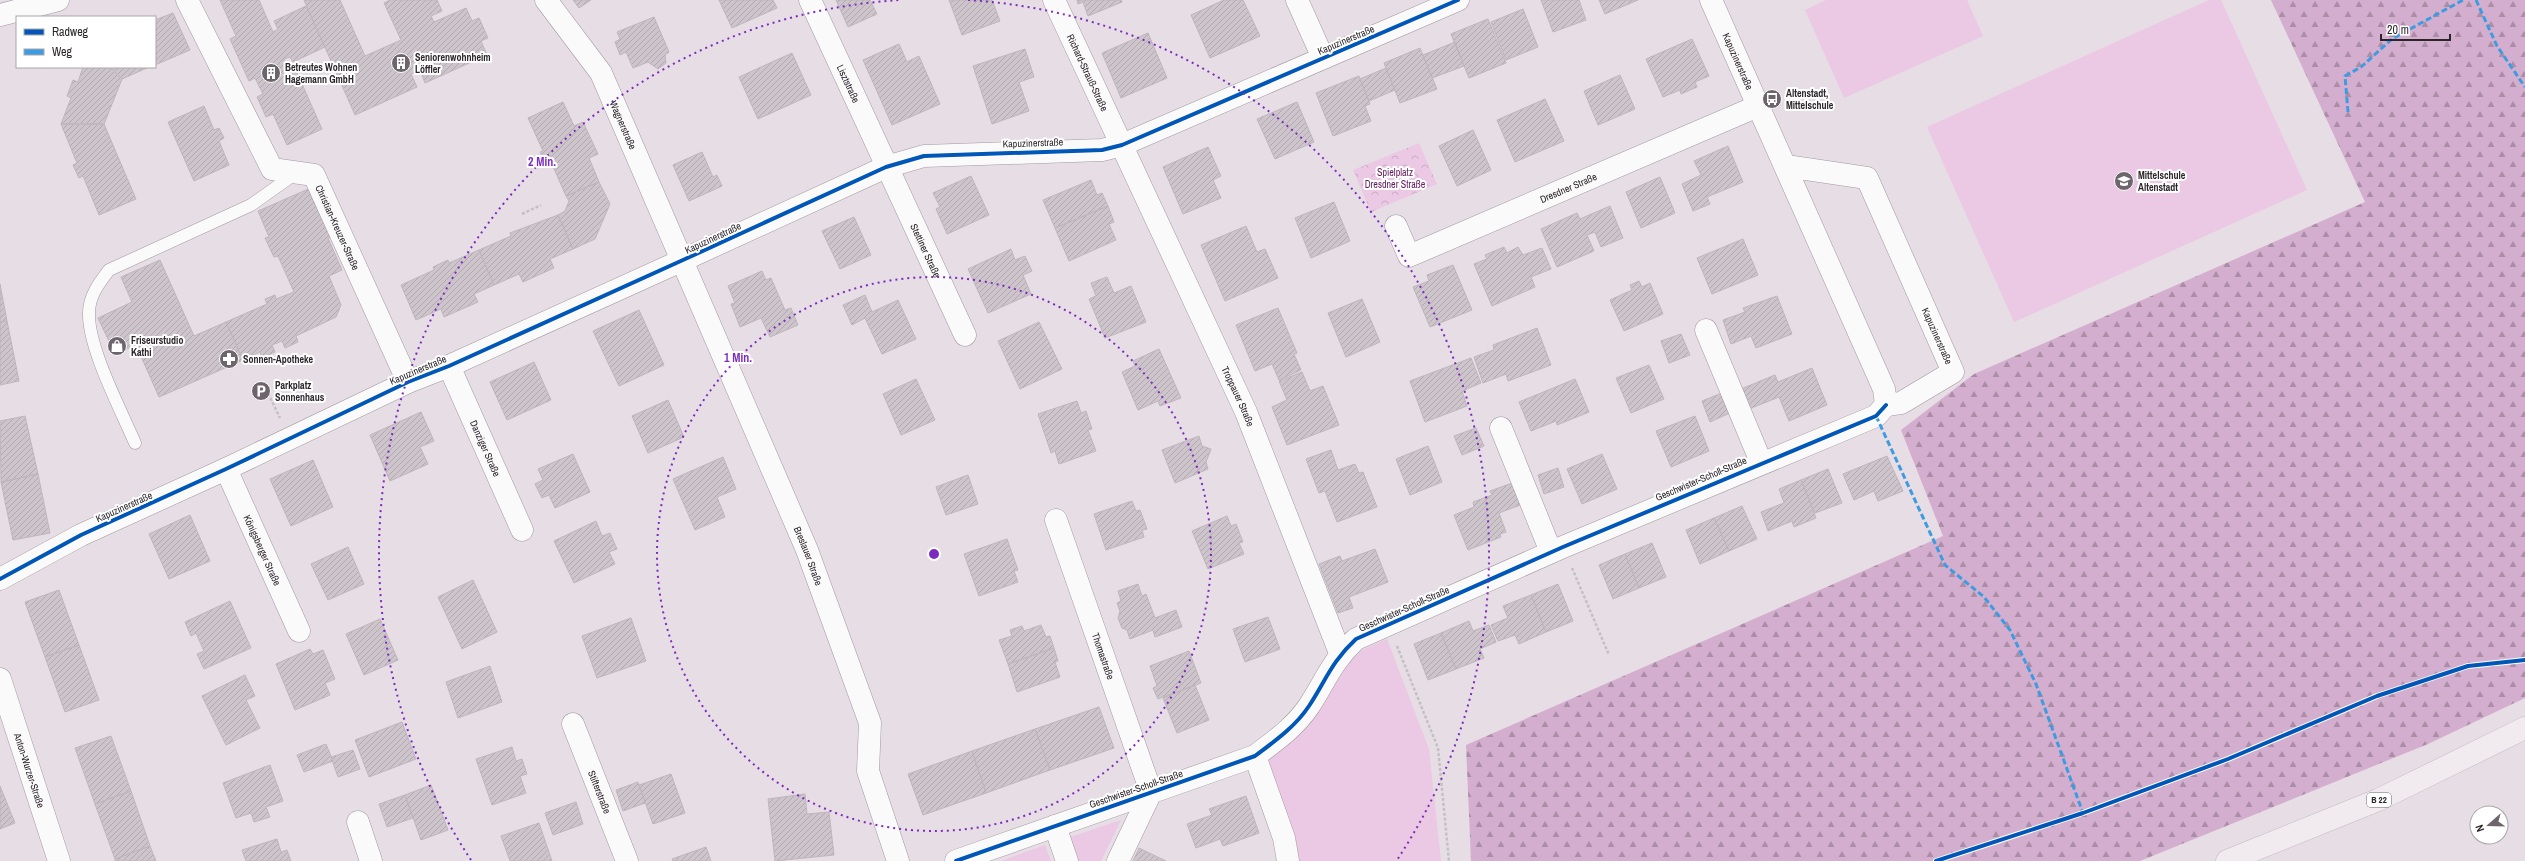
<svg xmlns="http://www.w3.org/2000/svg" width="2525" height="861" viewBox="0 0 2525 861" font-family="'Archivo Narrow',sans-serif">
<defs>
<pattern id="forest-firs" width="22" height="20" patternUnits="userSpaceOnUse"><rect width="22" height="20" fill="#d4aece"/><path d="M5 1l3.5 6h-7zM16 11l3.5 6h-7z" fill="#ac8da7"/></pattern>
<pattern id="park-crowns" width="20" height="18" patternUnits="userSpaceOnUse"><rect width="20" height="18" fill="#ebc8e4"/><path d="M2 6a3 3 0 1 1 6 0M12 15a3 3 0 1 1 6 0" fill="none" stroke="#caacc4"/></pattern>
<pattern id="building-hatch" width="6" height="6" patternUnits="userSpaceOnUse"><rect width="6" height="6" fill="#cdc5cb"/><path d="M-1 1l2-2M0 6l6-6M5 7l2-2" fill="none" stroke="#b0a9ae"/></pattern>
</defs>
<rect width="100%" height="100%" fill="#e7dde5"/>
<!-- grass -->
<path fill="#ebc8e4" d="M1826,0H1967L1983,36L1844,98L1805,10Z
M2209,0H2221L2307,190L2014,322L1927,127Z
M1387,639L1429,749L1441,861H1297L1264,762L1294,739L1317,709L1349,661L1364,649Z
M1121,820L1101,861H1078L1070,837Z
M1045,845L1051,861H1001Z"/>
<!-- forest -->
<path fill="url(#forest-firs)" d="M2271,0H2525V698L2428,744L2140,861H1471L1466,745L1943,536L1901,430L1974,374L2365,202Z"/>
<!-- park -->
<path fill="url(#park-crowns)" d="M1419,143L1437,184L1371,212L1353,170Z"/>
<!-- building -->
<path fill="url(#building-hatch)" stroke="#beb6bc" d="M220,0H259L273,32L278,29L274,21L306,6L325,47L293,62L290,57L284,59L288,68L294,66L322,129L287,145L273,114L266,117L257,97L263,94L255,78L249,81L230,39L236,36Z
M304,0H340L365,56L401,40L384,3L390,0H437L442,11L431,16L434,22L466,8L472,21L479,18L488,38L481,41L487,55L425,83L420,70L411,74L417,87L355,115Z
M573,0H591L579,8Z
M719,0H773L777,8L732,28Z
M836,0H870L877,14L848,27Z
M949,0H992L1000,21L962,35Z
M1077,0H1121L1122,2L1088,16L1083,2L1078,4Z
M1224,0H1243L1260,36L1210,58L1191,15Z
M1541,0H1579L1586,20L1553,32Z
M1599,0H1638L1605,14Z
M1523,9L1538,47L1506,60L1491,22Z
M173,13L190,50L155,65V20Z
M654,17L669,52L665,55L666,63L658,69L648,62L633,68L626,52L620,55L615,42L620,39L617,32Z
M1488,19L1506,63L1469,78L1451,34Z
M1148,33L1167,78L1121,98L1102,53Z
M1692,39L1709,76L1695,82L1697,87L1681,94L1680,90L1663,97L1646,59Z
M1455,42L1464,66L1432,78L1423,55Z
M899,44L907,62L919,56L940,104L892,125L863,60Z
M1420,48L1437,89L1400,103L1384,63Z
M1025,49L1034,77L1019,82L1029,111L992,124L973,66Z
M792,53L811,95L758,119L739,77Z
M83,67H110L122,79L104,124H61L71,98L67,96L73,80L78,82Z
M110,67H149L122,79Z
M1386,68L1395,90L1369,101L1360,79Z
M1620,75L1635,109L1598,125L1584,91Z
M1359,76L1370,104L1365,106L1371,121L1333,136L1316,93Z
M1545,99L1564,141L1515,162L1497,120Z
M563,102L574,126L583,122L598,154L589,158L599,182L566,196L552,164L547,167L540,152L543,151L528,118Z
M1297,102L1314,142L1275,159L1257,119Z
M204,106L214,130L219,128L224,138L219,141L229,165L194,181L168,122Z
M61,124H104L136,199L99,215L83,176L79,178L73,165L77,163Z
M1473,130L1491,170L1457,186L1439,146Z
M1728,146L1743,182L1707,197L1710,204L1693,211L1682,184L1701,175L1694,161Z
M1208,147L1221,176L1213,180L1221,198L1183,214L1163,167Z
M702,152L713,177L717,175L722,186L689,201L673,165Z
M971,176L989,215L947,234L936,209L940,207L933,193Z
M1660,177L1675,213L1641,228L1626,192Z
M1091,180L1097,195L1102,193L1108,206L1055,228L1043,200Z
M599,182L610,204L595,239L573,249L558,215L565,211L569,201L566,196Z
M313,187L334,235L328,238L342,270L329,276L341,305L336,317L296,336L298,342L285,348L282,341L272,345L275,352L262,358L260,352L243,360L226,322L267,304L265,299L275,295L276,299L294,292L278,256L274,257L265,238L269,237L258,211Z
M1334,202L1350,241L1311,258L1295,218Z
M1108,206L1114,222L1109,224L1116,240L1069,261L1055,228Z
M1610,206L1623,238L1601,247L1595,232L1587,235L1594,251L1557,267L1541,229L1577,213L1580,219Z
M558,215L573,249L550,259L554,268L523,282L519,274L494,285L479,250L511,236L510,233Z
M854,217L871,255L840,269L822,231Z
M1246,226L1257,252L1265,249L1278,278L1225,301L1201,245Z
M1743,239L1758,275L1712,294L1697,258Z
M1504,247L1507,253L1518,247L1523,255L1542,248L1551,269L1531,277L1535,287L1492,306L1474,264L1487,259L1485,255Z
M1011,249L1015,260L1025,256L1032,271L1023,275L1031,294L988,313L968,269Z
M479,250L494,285L474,294L478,302L444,317L441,309L416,320L401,285L434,270L433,267L448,260L449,263Z
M160,260L194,336L226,322L243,360L159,397L136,345L115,354L98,318L132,302L121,277Z
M1453,265L1472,310L1430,327L1413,287L1429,281L1427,275Z
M762,271L766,280L771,278L785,310L791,308L798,325L770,337L761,318L740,327L731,304L735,303L728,286Z
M1107,277L1114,293L1131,286L1146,322L1105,338L1089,299L1096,296L1091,283Z
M1639,281L1642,287L1650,283L1663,314L1624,331L1610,300L1632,290L1630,285Z
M0,284L7,321L0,322Z
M865,295L872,312L898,300L916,339L882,354L865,318L852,325L843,305Z
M1777,296L1792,334L1756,348L1751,336L1731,344L1723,320L1745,312L1743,308Z
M1362,299L1380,342L1346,357L1328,313Z
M1278,308L1297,353L1294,354L1301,370L1279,380L1272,364L1255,371L1236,325Z
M639,310L664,365L619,386L593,331Z
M7,321L19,381L0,385V322Z
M1039,322L1062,369L1020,389L998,341Z
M1537,328L1551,365L1508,381L1506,374L1483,383L1474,357L1494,350L1493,345Z
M1681,334L1690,355L1669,363L1661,341Z
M1159,349L1181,398L1160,406L1158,401L1138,410L1122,372L1135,366L1133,361Z
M1471,358L1481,383L1462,391L1467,406L1425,422L1410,381Z
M534,362L551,400L507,420L490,382Z
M1649,365L1664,399L1631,413L1616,378Z
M1812,368L1827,405L1789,421L1779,397L1749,409L1741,389L1775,375L1778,382Z
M1302,372L1310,391L1323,386L1339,425L1287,445L1272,407L1287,400L1279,381Z
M916,379L935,420L901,435L883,394Z
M1575,379L1589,412L1557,425L1556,421L1531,431L1519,402Z
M1722,393L1730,413L1710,422L1702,401Z
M668,400L684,437L648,453L632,416Z
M1077,401L1081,413L1086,411L1092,429L1088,430L1096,451L1059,464L1055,451L1051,453L1038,414Z
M421,412L434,441L420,447L428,464L390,481L370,435Z
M25,416L38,474L1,482L0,421Z
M1695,416L1709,451L1671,467L1656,431Z
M1476,428L1484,446L1462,455L1454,436Z
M1199,436L1202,446L1211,449L1206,462L1208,469L1175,483L1162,450Z
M1428,446L1442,482L1410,495L1396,459Z
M1331,450L1338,470L1355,464L1359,473L1363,472L1377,507L1337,522L1325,491L1319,493L1306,459Z
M573,454L590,492L555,508L549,495L542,498L535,484L543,480L538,469Z
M1602,454L1617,489L1582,504L1567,469Z
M1887,456L1903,491L1878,501L1874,491L1854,500L1843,474Z
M723,457L736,489L717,497L725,517L695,530L673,479Z
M313,460L333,507L291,526L270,479Z
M1558,468L1564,487L1544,494L1538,475Z
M1828,469L1842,503L1815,513L1801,480Z
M38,474L50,533L13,540L1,482Z
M968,475L978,504L946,515L936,487Z
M1801,480L1816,518L1794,527L1792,521L1768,531L1761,512L1784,503L1779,489Z
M1515,482L1523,504L1499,513L1506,532L1500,534L1501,537L1468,550L1454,515L1474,507L1473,502L1492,495L1490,491Z
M1132,501L1136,511L1140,510L1147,529L1142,530L1144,537L1106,550L1094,514Z
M1742,506L1757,539L1729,551L1714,518Z
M190,515L210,561L169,579L149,534Z
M1227,516L1231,526L1236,524L1243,542L1239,543L1244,554L1208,569L1192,531Z
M1714,518L1729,551L1700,564L1686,530Z
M596,521L602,536L610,533L617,549L609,552L615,564L574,583L554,541Z
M1007,539L1018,570L1014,571L1018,582L979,596L964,554Z
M1652,543L1666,577L1639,588L1625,554Z
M348,547L364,584L328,600L311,564Z
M1375,549L1388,582L1349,597L1353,608L1338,613L1319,564L1340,556L1342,561Z
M1625,554L1639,588L1613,599L1599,565Z
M473,580L497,632L462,649L438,597Z
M1138,584L1142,596L1146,594L1155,618L1176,610L1182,627L1155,637L1153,630L1130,639L1127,630L1122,628L1118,618L1120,611L1117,603L1121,601L1118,591Z
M1558,584L1573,621L1546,632L1531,595Z
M59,590L79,645L45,657L25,602Z
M1531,595L1546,632L1519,644L1515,635L1498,641L1491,625L1508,618L1503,606Z
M230,601L251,648L204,669L197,654L204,651L196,633L191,636L185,622Z
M1268,617L1280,649L1245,662L1233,629Z
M631,618L646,661L597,678L582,636Z
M380,619L398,660L364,675L346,634Z
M1469,621L1473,631L1489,625L1496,642L1480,649L1484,658L1456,669L1441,633Z
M1041,625L1046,637L1050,636L1054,648L1008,664L999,640L1012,636L1010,630L1022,626L1024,631Z
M1441,633L1456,669L1428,680L1414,644Z
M79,645L99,700L65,712L45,657Z
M1054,648L1058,661L1055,662L1060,677L1017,692L1008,664Z
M310,649L313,654L323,650L335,679L325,683L330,695L295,710L276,664Z
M1189,651L1201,683L1158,699L1153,688L1157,686L1150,666Z
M490,666L502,702L458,718L446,682Z
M245,675L255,696L246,700L260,728L226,745L202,696Z
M1195,685L1209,720L1177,733L1163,698Z
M1099,707L1114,748L1050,770L1035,729Z
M402,722L416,759L369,777L355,740Z
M1035,729L1050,770L986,793L972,751Z
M111,736L131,791L95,804L75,748Z
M326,744L333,761L304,772L297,755Z
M512,747L516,761L522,759L527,774L520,776L526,793L492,805L476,759Z
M353,750L360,769L338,777L331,757Z
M972,751L986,793L923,815L908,774Z
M270,765L283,801L266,807L270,817L254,822L251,813L236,818L223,783Z
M671,774L685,813L653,824L639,785Z
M638,782L645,803L623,811L616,790Z
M431,785L448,830L421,840L405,795Z
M0,786L15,823L0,829Z
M131,791L150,846L115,859L95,804Z
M805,794L807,814L829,812L834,855L775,861L768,799Z
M405,795L413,818L387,827L379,804Z
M1246,796L1259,833L1223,846L1220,839L1196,848L1187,824L1212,815L1209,809Z
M576,802L583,824L553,835L545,813Z
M539,823L552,861H510L501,836Z
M277,839L281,852L287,850L291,861H246L242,850Z
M150,846L156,861H115V859Z
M706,847L711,861H673L672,859Z
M1139,848L1166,861H1133Z"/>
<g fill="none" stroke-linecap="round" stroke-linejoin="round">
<!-- lane casing -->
<g stroke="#a0999f" stroke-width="13">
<path id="lane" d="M135,443C121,410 88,348 89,313C89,296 99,283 109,270L251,205L296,173"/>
</g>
<!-- street casing -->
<g stroke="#a0999f" stroke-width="23">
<g id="street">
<path id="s1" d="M187,0L272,169L314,175L408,382"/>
<path id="s2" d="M546,0L601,73L807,550L870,723L868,771L898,861"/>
<path id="s3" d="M810,0L965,335"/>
<path id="s4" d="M1054,0L1246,412L1340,653"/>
<path d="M1297,0L1323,58"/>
<path id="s5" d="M1711,0L1884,389L1886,405L1901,403L1953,372L1867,178L1786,166"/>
<path d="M0,15L58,0"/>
<path id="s6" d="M1396,226L1409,256L1758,106"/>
<path d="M1706,330L1761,462"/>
<path id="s7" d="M449,366L522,530"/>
<path d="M1501,428L1551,552"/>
<path id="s8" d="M226,469L299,631"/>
<path id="s9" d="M1056,520L1151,792L1118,861"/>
<path d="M0,579L81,535L226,469L408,382L449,366L683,260L886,167L924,156L1102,150L1122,145L1458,0"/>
<path id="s10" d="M0,679L59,861"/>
<path id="s11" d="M573,724L627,861"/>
<path d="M1255,756L1284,838L1288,861"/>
<path d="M358,822L371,861"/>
<path d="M1055,826L1067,861"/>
<path d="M956,861L1255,756C1275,741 1295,727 1309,706C1326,680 1332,661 1356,639L1563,547L1876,416L1886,405"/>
</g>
</g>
<!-- primary casing -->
<g stroke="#c0bbbf" stroke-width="23">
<path id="primary" d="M2227,861L2378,800L2525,728"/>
</g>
<!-- path -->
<path stroke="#c3c0c3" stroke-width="2.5" stroke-dasharray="3 2" stroke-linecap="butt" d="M522,214L541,205
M266,389L280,418
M1572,568L1609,655
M1397,646L1438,748L1449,861"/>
<!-- lane -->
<use href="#lane" stroke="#fbfafb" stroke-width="12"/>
<!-- street -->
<use href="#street" stroke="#fbfafb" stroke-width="22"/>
<!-- primary -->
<use href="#primary" stroke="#f1ebf0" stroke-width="22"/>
<!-- quiet -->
<path stroke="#3d9ce1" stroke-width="3" stroke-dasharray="6 3" stroke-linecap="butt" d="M2476,0L2497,46L2525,87
M2348,112L2345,76L2361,67L2392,39L2463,0
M1876,416L1945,565L1984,597L2010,630L2036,684L2083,813"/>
<!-- cycleway casing -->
<g stroke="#fff" stroke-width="6">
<path id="cycleway" d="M0,579L81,535L226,469L408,382L449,366L683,260L886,167L924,156L1102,150L1122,145L1458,0
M956,861L1255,756C1275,741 1295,727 1309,706C1326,680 1332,661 1356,639L1563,547L1876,416L1886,405
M1936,861L2083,813L2228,759L2377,696L2468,666L2525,660"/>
</g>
<!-- cycleway -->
<use href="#cycleway" stroke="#0057b8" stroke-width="4"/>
</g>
<!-- distance rings -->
<g fill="none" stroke="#7b2cbf" stroke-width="2" stroke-dasharray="2 4">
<circle cx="934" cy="554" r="277"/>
<path d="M471 860A555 555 0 0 1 900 0M968 0A555 555 0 0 1 1397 860"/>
</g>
<!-- icons -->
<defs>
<g id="building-disc" transform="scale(1)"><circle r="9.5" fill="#6d656b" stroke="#fff"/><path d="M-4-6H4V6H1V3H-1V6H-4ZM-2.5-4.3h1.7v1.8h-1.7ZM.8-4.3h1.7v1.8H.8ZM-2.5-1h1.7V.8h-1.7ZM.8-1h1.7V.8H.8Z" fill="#fff"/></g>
<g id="bus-disc" transform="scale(1)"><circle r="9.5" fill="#6d656b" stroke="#fff"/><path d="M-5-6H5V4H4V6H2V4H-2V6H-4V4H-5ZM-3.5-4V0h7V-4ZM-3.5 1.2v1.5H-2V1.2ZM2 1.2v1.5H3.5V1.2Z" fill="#fff"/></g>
<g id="school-disc" transform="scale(1)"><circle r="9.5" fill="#6d656b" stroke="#fff"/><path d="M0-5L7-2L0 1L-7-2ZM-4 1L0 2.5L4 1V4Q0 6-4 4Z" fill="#fff"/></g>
<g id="shop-disc" transform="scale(1)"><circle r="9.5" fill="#6d656b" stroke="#fff"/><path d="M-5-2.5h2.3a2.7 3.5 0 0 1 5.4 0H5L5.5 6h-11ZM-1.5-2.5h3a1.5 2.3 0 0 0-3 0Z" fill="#fff"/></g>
<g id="pharmacy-disc" transform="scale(1)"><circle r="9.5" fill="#6d656b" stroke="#fff"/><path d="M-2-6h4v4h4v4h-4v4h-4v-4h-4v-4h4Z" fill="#fff"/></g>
<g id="parking-disc" transform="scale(1)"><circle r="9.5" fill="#6d656b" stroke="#fff"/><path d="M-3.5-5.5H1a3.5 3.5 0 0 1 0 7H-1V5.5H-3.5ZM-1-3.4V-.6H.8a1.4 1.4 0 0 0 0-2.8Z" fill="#fff"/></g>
</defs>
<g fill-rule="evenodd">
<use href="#building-disc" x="401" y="63"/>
<use href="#building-disc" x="271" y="73"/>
<use href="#bus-disc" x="1772" y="99"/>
<use href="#school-disc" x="2124" y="181"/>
<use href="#shop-disc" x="117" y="346"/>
<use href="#pharmacy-disc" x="229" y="359"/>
<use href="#parking-disc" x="261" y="391"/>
</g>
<g text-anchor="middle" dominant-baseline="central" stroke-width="4" stroke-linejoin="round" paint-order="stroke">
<!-- shield labels -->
<rect fill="#fff" stroke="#6b666a" stroke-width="1" x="2367" y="793" width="24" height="14" rx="3"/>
<g font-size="9" font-weight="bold" fill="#2b252a">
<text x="2379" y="800">B 22</text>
</g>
<!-- street labels -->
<g font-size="10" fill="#2b252a" stroke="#fff">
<text transform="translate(1346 40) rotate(-23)">Kapuzinerstraße</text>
<text stroke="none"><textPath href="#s5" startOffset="67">Kapuzinerstraße</textPath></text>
<text stroke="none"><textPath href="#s4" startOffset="80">Richard-Strauß-Straße</textPath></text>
<text stroke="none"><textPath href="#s3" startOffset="92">Lisztstraße</textPath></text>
<text stroke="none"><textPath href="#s2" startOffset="148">Wagnerstraße</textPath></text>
<text transform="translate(1033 143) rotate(-2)">Kapuzinerstraße</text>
<text stroke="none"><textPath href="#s6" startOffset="206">Dresdner Straße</textPath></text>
<text stroke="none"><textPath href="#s1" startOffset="289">Christian-Kreuzer-Straße</textPath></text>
<text transform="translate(713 238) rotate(-25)">Kapuzinerstraße</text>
<text stroke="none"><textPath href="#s3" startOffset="276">Stettiner Straße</textPath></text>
<text transform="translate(1937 336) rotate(66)">Kapuzinerstraße</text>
<text transform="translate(418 370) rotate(-23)">Kapuzinerstraße</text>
<text stroke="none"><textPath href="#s4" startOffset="437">Troppauer Straße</textPath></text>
<text stroke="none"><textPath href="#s7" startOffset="90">Danziger Straße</textPath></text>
<text transform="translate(1701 479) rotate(-23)">Geschwister-Scholl-Straße</text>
<text transform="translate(124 507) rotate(-24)">Kapuzinerstraße</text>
<text stroke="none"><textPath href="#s8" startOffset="89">Königsberger Straße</textPath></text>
<text stroke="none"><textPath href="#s2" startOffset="617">Breslauer Straße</textPath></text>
<text transform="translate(1404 609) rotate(-24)">Geschwister-Scholl-Straße</text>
<text stroke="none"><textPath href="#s9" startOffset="144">Thomastraße</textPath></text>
<text stroke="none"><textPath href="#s10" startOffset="96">Anton-Wurzer-Straße</textPath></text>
<text transform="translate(1136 789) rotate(-19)">Geschwister-Scholl-Straße</text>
<text stroke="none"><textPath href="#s11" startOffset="73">Stifterstraße</textPath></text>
</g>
<!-- poi labels -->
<g font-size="10" font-weight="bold" fill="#2b252a" stroke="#fff" text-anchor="start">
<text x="415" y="57">Seniorenwohnheim<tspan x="415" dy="12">Löffler</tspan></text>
<text x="285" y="67">Betreutes Wohnen<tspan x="285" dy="12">Hagemann GmbH</tspan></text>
<text x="1786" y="93">Altenstadt,<tspan x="1786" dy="12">Mittelschule</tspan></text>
<text x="2138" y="175">Mittelschule<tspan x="2138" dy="12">Altenstadt</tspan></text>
<text x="131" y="340">Friseurstudio<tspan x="131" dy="12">Kathi</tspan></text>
<text x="243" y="359">Sonnen-Apotheke</text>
<text x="275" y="385">Parkplatz<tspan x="275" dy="12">Sonnenhaus</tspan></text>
</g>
<!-- park labels -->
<g font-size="10" fill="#631b5a" stroke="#fff">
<text x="1395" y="172">Spielplatz<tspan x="1395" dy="12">Dresdner Straße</tspan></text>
</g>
</g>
<circle cx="934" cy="554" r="6" fill="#7b2cbf" stroke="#fff" stroke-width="2"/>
<g font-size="12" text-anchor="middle" font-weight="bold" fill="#7b2cbf" stroke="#fff" stroke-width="4" stroke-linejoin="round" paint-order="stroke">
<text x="542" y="166">2 Min.</text>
<text x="738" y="362">1 Min.</text>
</g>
<!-- legend -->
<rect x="16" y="16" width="140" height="52" fill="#ffffff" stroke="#aaa8aa"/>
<rect x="24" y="29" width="20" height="6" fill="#0057b8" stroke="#aaa8aa"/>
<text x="52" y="36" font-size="12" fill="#2b252a">Radweg</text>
<rect x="24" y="49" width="20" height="6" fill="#3d9ce1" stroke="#aaa8aa"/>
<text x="52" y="56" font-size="12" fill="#2b252a">Weg</text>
<!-- north arrow -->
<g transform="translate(2489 825) rotate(250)"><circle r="19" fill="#ffffff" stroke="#aaa8aa"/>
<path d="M0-3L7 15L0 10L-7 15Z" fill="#6d656b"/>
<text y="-6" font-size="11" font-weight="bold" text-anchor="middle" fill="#2b252a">N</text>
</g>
<!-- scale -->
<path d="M2381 34v6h69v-6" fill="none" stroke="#2b252a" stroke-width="2"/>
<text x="2387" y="34" font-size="12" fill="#2b252a" stroke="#ffffff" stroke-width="3" paint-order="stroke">20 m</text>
</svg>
